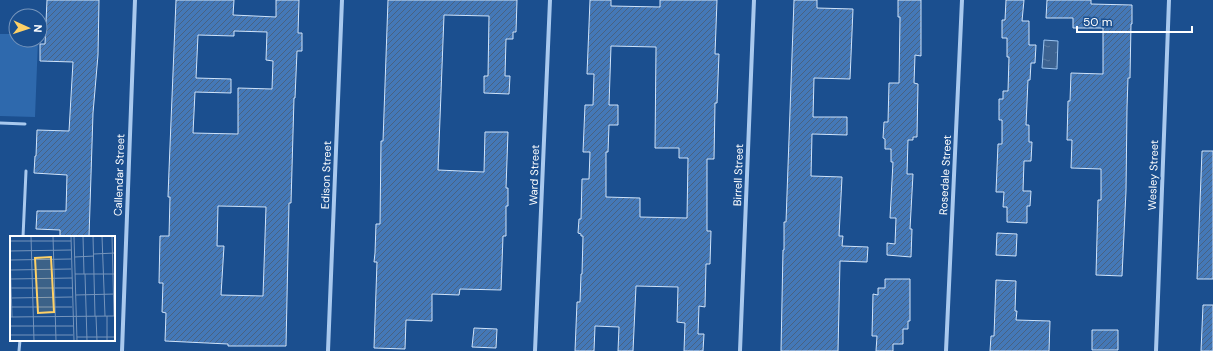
<svg xmlns="http://www.w3.org/2000/svg" width="1213" height="351" viewBox="0 0 1213 351" font-family="'DM Sans',sans-serif">
<defs>
<pattern id="water-ripples" width="26" height="14" patternUnits="userSpaceOnUse"><rect width="26" height="14" fill="#3c6290"/><path d="M2 4q2-2 4 0t4 0M15 11q2-2 4 0t4 0" fill="none" stroke="#597aa1"/></pattern>
<pattern id="building-hatch" width="6" height="6" patternUnits="userSpaceOnUse"><rect width="6" height="6" fill="#4478b7"/><path d="M-1 1l2-2M0 6l6-6M5 7l2-2" fill="none" stroke="#486282"/></pattern>
</defs>
<rect width="100%" height="100%" fill="#1b4f8f"/>
<!-- grass -->
<path fill="#2e69ad" d="M0,34H16V40H38L35,117L0,116Z"/>
<!-- water -->
<path fill="url(#water-ripples)" stroke="#9cc4f0" d="M1044,40L1058,41L1057,69L1042,68Z"/>
<!-- building -->
<path fill="url(#building-hatch)" stroke="#cfe3fa" fill-rule="evenodd" d="M47,0H99L98,55L93,113L89,237H60V230L36,229L37,211H66L67,175L34,173L35,156H36L37,130L69,131L73,62L40,61V44H45Z
M176,0H234L233,15L276,17V0H299L298,33H302V51H297L295,98H294L291,203H289L286,346H228V344L165,341L166,313L162,312L163,283H159L160,236H169L170,197H168L169,170ZM234,31L267,32L266,60L273,61L272,89L238,88V134L193,133L195,92L231,93V79L196,78L198,35L234,36ZM218,206L266,207L263,296L221,295L224,246H217Z
M388,0H517L516,32H513V39H506L505,76H510L509,94L484,93V76H488L489,16L444,15L438,170L484,172L485,132H508L506,188H508V206H506V236H503L501,290L460,289L459,295L432,294V321L406,320L405,349L374,348L377,262H374L375,253L376,224H380L381,141H383Z
M590,0H611V6L660,7V0H717L715,54H719L717,103H715L714,159H707V231H711L710,264H706L705,307L699,306L698,334H704L703,351H684L685,323L677,322L678,287L636,286L633,351H618L619,327L595,326L594,351H575L577,302H580L581,274H582L583,236H581V234L578,233L579,219H581L582,179H589L590,152H583L585,105H593L594,74H587ZM611,46L656,47L655,148H679V158H688L687,218L640,217V198L606,197V152H608L609,125H618V105H609Z
M794,0H817V8L853,9L850,79L814,78L813,117H847V135L812,134L811,176L842,177L839,236H843L842,246L868,247L867,262L840,261L838,351H781L783,250H784V222H786L787,194Z
M898,0H921V56L915,55L914,83L918,84L917,137H913V140H908L907,174H913L910,229H912L911,257L887,255V243L895,244L896,218H890L893,162H891V149H885V139L883,138L884,122H888L889,83H899L900,17H898Z
M1006,0H1024L1022,21H1029V45H1036L1035,63H1031L1030,80H1028L1026,125H1029V142H1032L1031,161H1024L1023,191H1031L1030,206H1027V223L1007,222V207H1003L1004,192H996L998,144H1002V120H999V99H1003V91H1008L1009,57H1007V38H1002V20H1005Z
M1047,0H1091V4L1132,5V24H1131L1130,78H1128L1127,108L1126,191L1122,276L1096,275L1098,200H1101V169L1071,168L1072,140H1067L1068,101H1070L1071,73L1103,74V28H1073V18H1046Z
M1202,151H1213V279H1197Z
M997,233L1017,234L1016,256L996,255Z
M885,279H910V321H908V329H903V344H893V351H876L877,336H872L873,294L878,295V288H885Z
M996,280L1016,281L1015,311H1017L1016,320L1050,321L1049,351H990L991,336H994Z
M1203,305H1213V351H1201Z
M474,328L497,329L496,348L472,347Z
M1092,330H1118V350H1092Z"/>
<g fill="none" stroke-linecap="round" stroke-linejoin="round">
<!-- lane -->
<path stroke="#a9c9ee" stroke-width="3" d="M0,123L25,124
M23,237L26,171
M19,351L20,340"/>
<!-- street -->
<path stroke="#a9c9ee" stroke-width="4" d="M122,351L135,0
M328,351L342,0
M535,351L550,0
M740,351L754,0
M946,351L962,0
M1156,351L1169,0"/>
</g>
<g text-anchor="middle" dominant-baseline="central" stroke-width="3" stroke-linejoin="round" paint-order="stroke">
<!-- street labels -->
<g font-size="11" fill="#fff" stroke="#1b4f8f">
<text transform="translate(119 175) rotate(-88)">Callendar Street</text>
<text transform="translate(326 175) rotate(-88)">Edison Street</text>
<text transform="translate(534 175) rotate(-88)">Ward Street</text>
<text transform="translate(738 175) rotate(-88)">Birrell Street</text>
<text transform="translate(945 175) rotate(-87)">Rosedale Street</text>
<text transform="translate(1153 175) rotate(-88)">Wesley Street</text>
</g>
</g>
<!-- overview -->
<g transform="translate(10 236)">
<rect width="105" height="105" fill="#1b4f8f"/>
<path fill="none" stroke="#7695bc" stroke-width="1" d="M21,0L24,105M43,0L46,105M61,0L64,105M64,0L67,105M73,0L74,38M83,0L85,80M92,0L95,80M102,0L104,80M0,5H61M0,15L61,14M0,16L2,81M84,18L105,17M65,21L84,20M0,24L61,23M0,34L61,33M65,38H105M75,38L77,105M0,43L62,42M0,52H62M66,59L105,58M1,62L62,61M0,71H62M86,80L87,105M97,80V105M0,81L105,80M0,90H63M0,99H63M67,101H105"/>
<path fill="#ffd166" fill-opacity="0.15" stroke="#ffd166" stroke-width="2" d="M41,21L44,76L28,77L25,22Z"/>
<rect width="105" height="105" fill="none" stroke="#fff" stroke-width="2"/>
</g>
<!-- north arrow -->
<g transform="translate(28 28) rotate(93)"><circle r="19" fill="#1b4f8f" stroke="#7695bc"/>
<path d="M0-3L7 15L0 10L-7 15Z" fill="#ffd166"/>
<text y="-6" font-size="11" font-weight="bold" text-anchor="middle" fill="#ffffff">N</text>
</g>
<!-- scale -->
<path d="M1077 26v6h115v-6" fill="none" stroke="#ffffff" stroke-width="2"/>
<text x="1083" y="26" font-size="12" fill="#ffffff" stroke="#1b4f8f" stroke-width="3" paint-order="stroke">50 m</text>
</svg>
